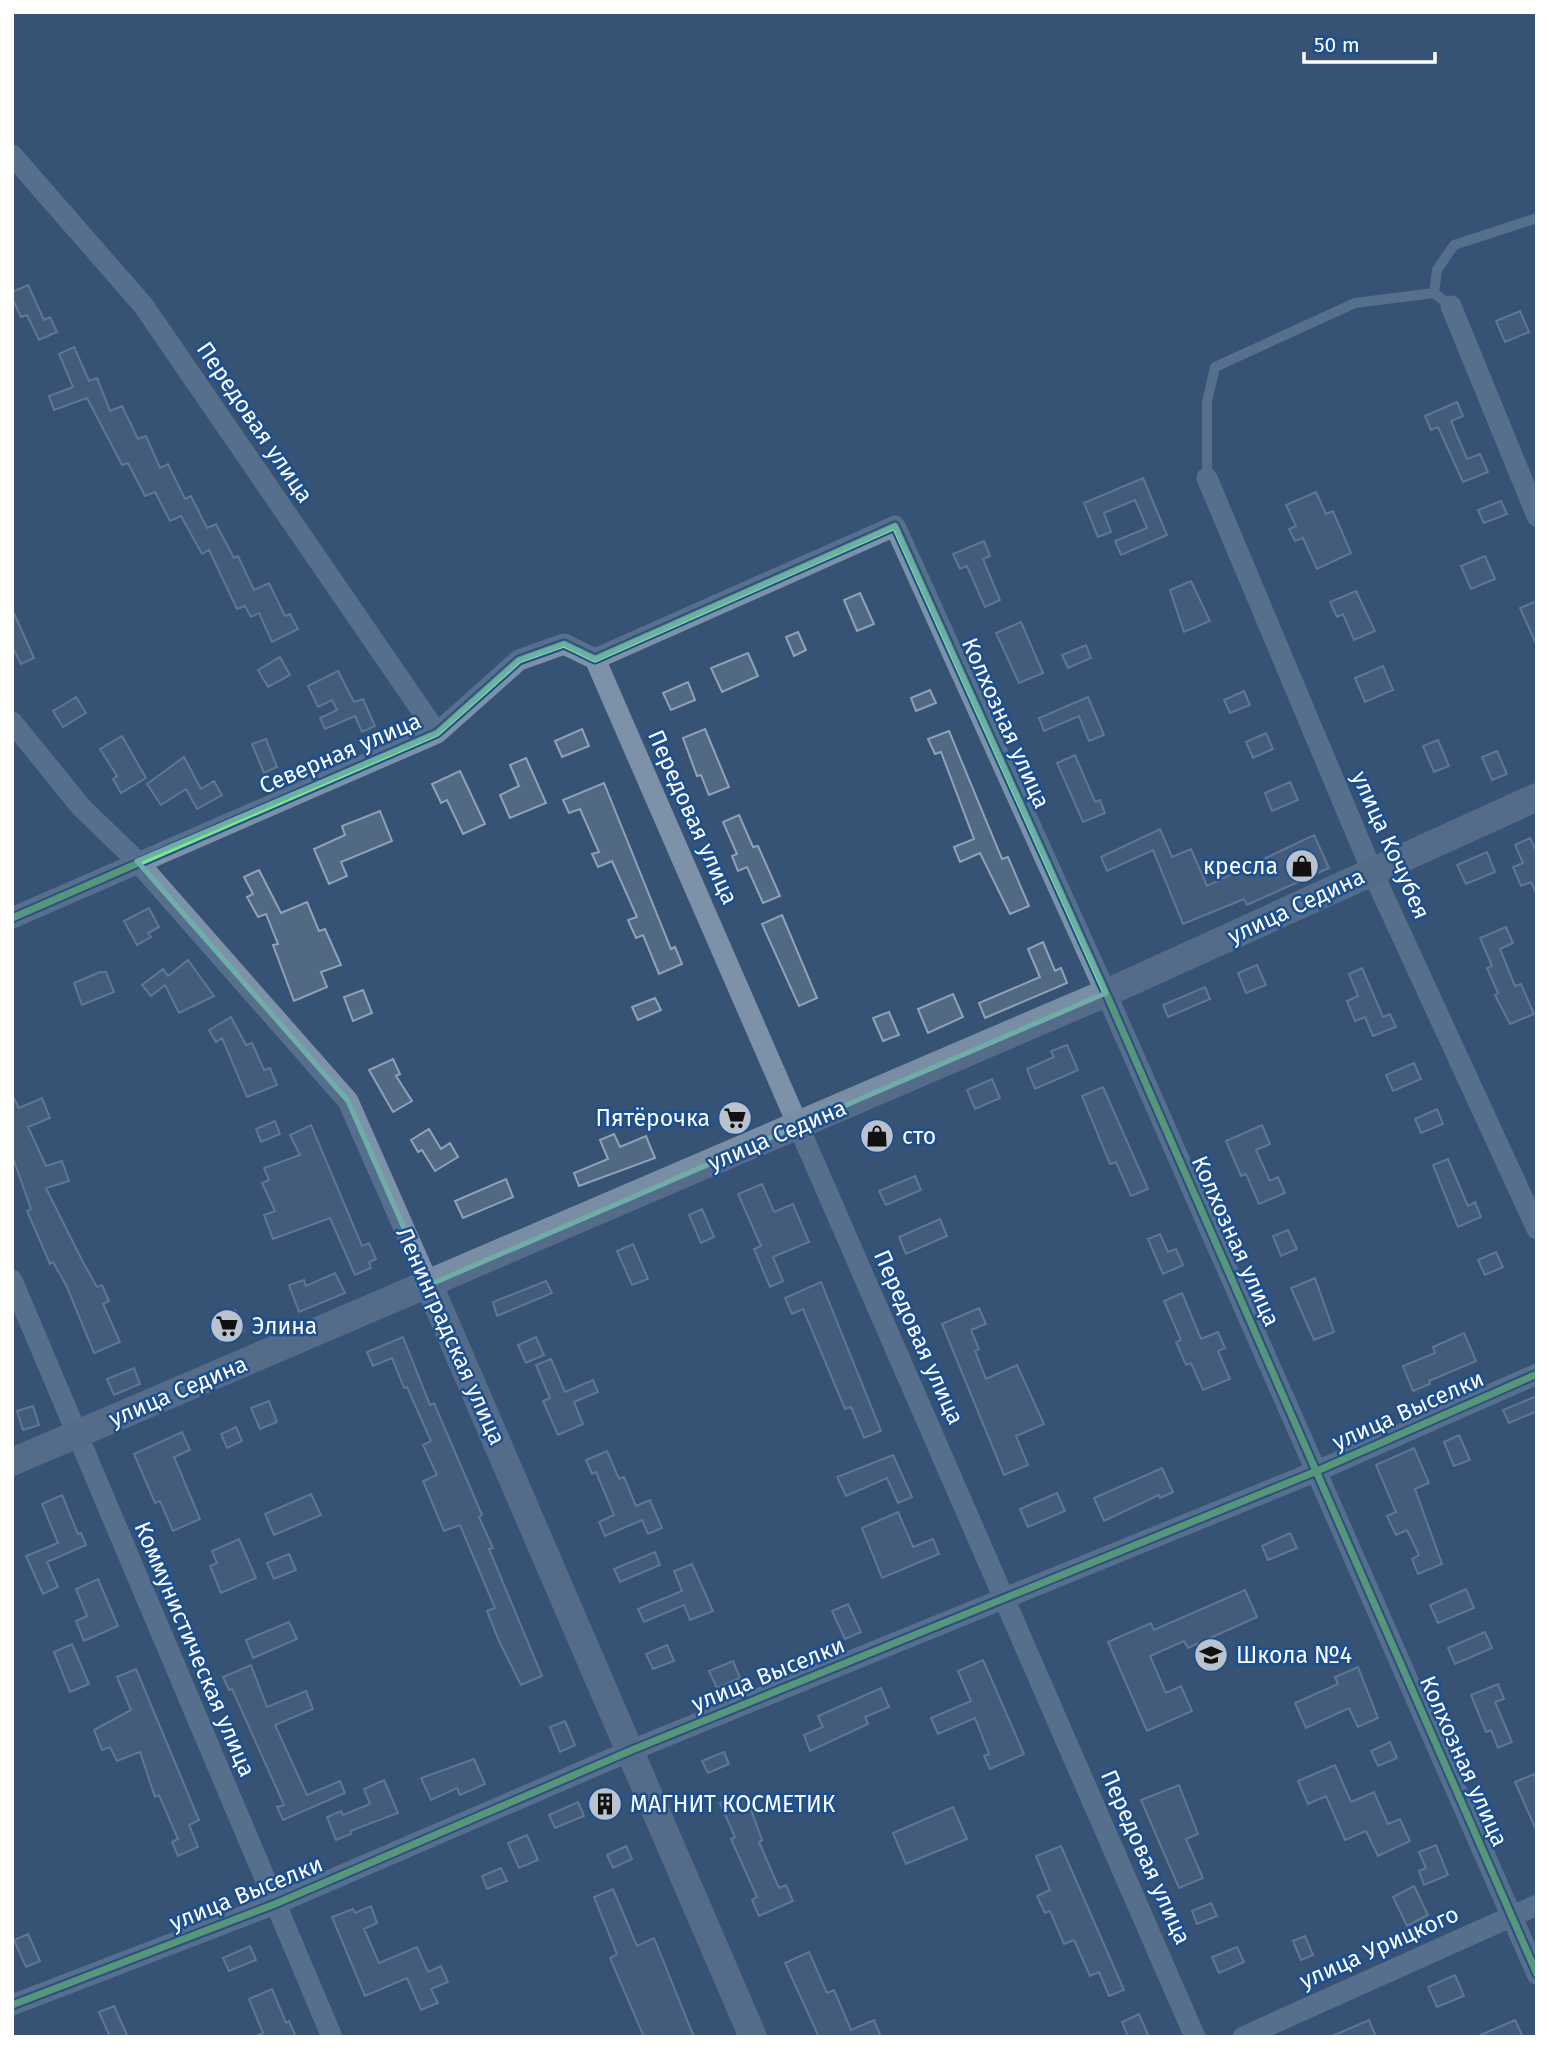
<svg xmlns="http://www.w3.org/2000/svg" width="1549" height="2049" viewBox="0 0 1549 2049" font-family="'Fira Sans',sans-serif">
<rect width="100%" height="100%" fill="#365274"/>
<!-- building -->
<path fill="#526984" stroke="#92a2b6" stroke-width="2" d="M28,285L44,320L50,317L57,332L39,340L27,315L21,317L12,298V292Z
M1520,311L1529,332L1505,342L1496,321Z
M74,347L89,381L97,378L110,411L122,406L138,439L146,436L160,468L168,464L185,499L191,496L207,528L216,524L234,558L238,556L254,590L269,583L285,616L290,614L298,629L272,642L259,613L251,617L245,606L237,609L209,550L202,554L181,516L170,521L155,492L145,496L128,463L122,465L87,398L54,410L49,396L73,387L59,354Z
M1457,402L1463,416L1451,421L1467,459L1480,454L1488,472L1463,482L1438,427L1431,430L1425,416Z
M1143,478L1167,535L1121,555L1115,541L1147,528L1135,500L1104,513L1111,532L1098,537L1084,503Z
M1316,492L1326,514L1333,511L1351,553L1317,569L1303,538L1295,541L1289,529L1296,526L1286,505Z
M1501,501L1507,514L1484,523L1478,510Z
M984,541L990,556L983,559L1000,600L985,607L967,566L960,569L953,554Z
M1485,556L1495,579L1471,589L1461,566Z
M1191,581L1210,621L1184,632L1170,590Z
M1356,591L1375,631L1354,640L1343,614L1337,617L1330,602Z
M860,593L874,624L857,631L844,600Z
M1537,601V646L1520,608Z
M12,609L34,658L21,664L12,646Z
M1021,622L1043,673L1019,683L996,633Z
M798,632L806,650L794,656L786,637Z
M1086,645L1091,658L1068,668L1062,655Z
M748,653L758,676L722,692L711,668Z
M280,657L290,675L268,687L258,670Z
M1383,666L1393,690L1365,702L1355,678Z
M338,671L354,702L363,699L375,726L362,732L355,716L325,729L320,718L337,710L332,700L318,707L308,686Z
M688,682L695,700L671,710L663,693Z
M930,690L936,703L916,711L911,698Z
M1244,691L1250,705L1230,713L1224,700Z
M76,697L86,713L63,727L53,711Z
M1088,697L1104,735L1089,741L1079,716L1044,731L1039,718Z
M582,729L589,746L562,757L555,741Z
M705,729L729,787L709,795L701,775L697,776L683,738Z
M949,731L1002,859L1008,857L1029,906L1010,914L980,853L960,862L954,847L974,839L941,752L935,754L928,739Z
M1266,733L1273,749L1253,758L1246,742Z
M122,736L146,778L121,793L113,779L117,776L100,749Z
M266,739L277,767L264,773L252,744Z
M1438,740L1449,766L1434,772L1423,746Z
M1497,751L1507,774L1492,780L1482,757Z
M1075,755L1095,802L1100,800L1105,813L1083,822L1057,763Z
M184,757L201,789L214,781L222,795L197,809L186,789L161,805L147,784Z
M526,758L546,803L510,818L500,795L519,786L510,765Z
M460,771L485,824L463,834L447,800L441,803L432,784Z
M1290,782L1298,800L1272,811L1265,793Z
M604,783L671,949L675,947L682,964L659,974L643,935L636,938L628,920L637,917L612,861L598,867L592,854L599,852L580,809L569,813L563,800Z
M380,811L392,841L341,862L347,876L329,884L314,849L345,835L342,826Z
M739,815L753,847L758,846L780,896L763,903L747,867L738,871L732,856L737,854L723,822Z
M1160,829L1172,857L1191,849L1207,886L1314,835L1329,868L1247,905L1244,899L1183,924L1153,850L1107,871L1101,857Z
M1530,838L1537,853V895L1531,882L1521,886L1513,867L1523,863L1515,845Z
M1487,852L1495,872L1466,884L1457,865Z
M259,870L281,913L307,902L319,931L325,929L341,965L321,972L327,987L294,1001L273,945L278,944L266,914L258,917L247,897L253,894L244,877Z
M149,908L159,927L148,933L151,937L137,945L124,921Z
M782,915L817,998L799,1006L762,924Z
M1506,927L1513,943L1500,949L1515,986L1521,984L1534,1014L1510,1024L1495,995L1498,993L1487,968L1492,966L1480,938Z
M1043,942L1055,971L1061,968L1067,983L985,1018L979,1003L1040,977L1028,949Z
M188,960L214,996L179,1013L165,985L151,996L142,985L163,969L168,976Z
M1257,965L1266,985L1246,993L1238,973Z
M1362,968L1383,1017L1390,1014L1396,1027L1373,1036L1365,1017L1355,1021L1347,1001L1358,996L1349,974Z
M100,972H106L114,992L82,1005L74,983Z
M1205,987L1210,999L1168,1017L1163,1005Z
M363,990L372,1013L353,1021L344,997Z
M953,994L963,1017L928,1033L918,1009Z
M655,998L661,1010L638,1020L632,1007Z
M889,1012L899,1035L883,1041L873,1018Z
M231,1017L246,1045L252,1043L264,1070L270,1068L277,1085L247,1097L222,1038L216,1042L209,1030Z
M1067,1045L1078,1070L1035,1089L1027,1069L1054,1057L1051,1051Z
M393,1059L400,1074L396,1076L412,1101L393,1112L369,1070Z
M1414,1063L1421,1079L1393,1091L1386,1075Z
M992,1079L1000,1098L975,1109L967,1090Z
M1103,1087L1148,1189L1131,1196L1116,1162L1110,1164L1082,1096Z
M12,1095L19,1108L42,1098L50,1118L28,1127L46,1166L62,1161L69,1181L46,1188L83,1262L97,1287L102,1285L109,1301L103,1304L120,1342L94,1353L67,1287L53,1262L50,1264L27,1211L31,1209L12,1155Z
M741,1106L748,1122L729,1130L722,1114Z
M1437,1109L1443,1124L1421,1133L1415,1119Z
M275,1121L280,1134L261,1142L256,1129Z
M879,1123L888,1143L875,1149L866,1128Z
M311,1125L362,1246L369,1243L376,1259L369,1262L371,1268L355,1275L330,1218L273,1239L264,1215L275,1211L262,1183L269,1180L264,1168L300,1155L290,1135Z
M1262,1125L1270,1144L1256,1150L1270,1181L1278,1177L1285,1193L1259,1204L1246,1174L1241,1176L1226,1141Z
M429,1129L441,1149L450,1143L458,1157L435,1171L422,1150L418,1152L411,1140Z
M614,1134L620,1147L646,1136L655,1158L579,1186L574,1173L608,1159L600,1140Z
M1448,1159L1468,1206L1475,1202L1481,1217L1458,1227L1433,1165Z
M915,1176L921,1190L886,1205L879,1191Z
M506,1179L513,1197L463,1218L455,1201Z
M762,1184L774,1212L793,1204L809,1242L773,1257L783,1281L770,1287L754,1249L761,1246L738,1194Z
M702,1209L714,1237L701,1243L689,1215Z
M940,1219L947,1236L906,1254L899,1237Z
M1288,1230L1297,1249L1281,1256L1273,1236Z
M1160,1234L1168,1252L1176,1249L1183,1265L1163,1274L1148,1239Z
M633,1244L648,1279L632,1285L617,1251Z
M1496,1252L1503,1267L1485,1275L1478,1260Z
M335,1273L345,1293L299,1312L289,1285L304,1280L306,1286Z
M1315,1278L1334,1332L1314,1340L1291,1288Z
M546,1281L552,1293L497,1316L493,1302Z
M821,1282L881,1431L864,1438L851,1407L845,1409L803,1309L792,1314L785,1298Z
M1182,1293L1201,1339L1218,1332L1225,1348L1218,1351L1230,1379L1203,1390L1191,1363L1186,1365L1176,1342L1181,1340L1164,1301Z
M979,1308L986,1324L971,1330L979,1349L975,1351L986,1379L1017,1365L1044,1424L1016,1436L1028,1465L1004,1475L942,1324Z
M235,1310L244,1331L220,1342L211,1322Z
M1464,1333L1476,1361L1429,1381L1430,1384L1413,1391L1403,1366L1435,1353L1433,1347Z
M403,1337L430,1405L434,1403L482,1515L479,1517L493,1548L489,1549L542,1676L521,1685L499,1641L487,1611L495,1608L460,1525L444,1531L423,1481L437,1475L423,1445L431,1441L407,1387L404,1388L392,1358L373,1366L367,1352Z
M536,1337L544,1355L526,1363L518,1345Z
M551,1359L565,1392L593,1380L598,1392L574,1402L583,1424L558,1435L543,1401L550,1398L536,1365Z
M134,1368L140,1384L114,1395L107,1379Z
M1537,1396V1411L1509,1423L1503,1410Z
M269,1401L277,1422L260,1429L251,1408Z
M33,1406L39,1425L23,1430L17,1411Z
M236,1427L242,1441L227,1448L221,1434Z
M182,1432L190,1450L174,1457L200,1519L173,1531L160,1501L155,1503L134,1454Z
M1459,1435L1470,1460L1454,1466L1444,1442Z
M1414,1448L1429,1483L1415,1489L1442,1564L1418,1574L1412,1559L1419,1555L1407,1530L1396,1535L1387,1516L1396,1512L1376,1465Z
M607,1451L619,1479L624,1477L636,1506L650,1500L662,1528L648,1534L642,1520L605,1536L599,1522L614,1515L596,1472L592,1474L586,1460Z
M893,1455L912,1497L898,1503L887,1478L846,1496L837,1477Z
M1162,1468L1173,1492L1160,1498L1159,1495L1104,1521L1094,1498Z
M1057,1493L1065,1511L1028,1527L1020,1509Z
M311,1494L321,1515L274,1535L265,1514Z
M62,1495L78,1534L81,1533L86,1545L47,1562L58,1587L43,1594L26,1556L58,1543L42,1504Z
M898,1512L913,1547L933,1539L939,1554L882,1578L862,1528Z
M1290,1533L1297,1548L1268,1560L1262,1546Z
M239,1539L256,1578L221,1593L210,1566L217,1563L212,1551Z
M655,1552L660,1565L620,1582L614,1569Z
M289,1554L296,1570L274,1579L267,1563Z
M692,1564L713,1611L690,1620L684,1605L644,1622L638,1609L682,1591L674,1571Z
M98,1579L118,1626L84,1641L76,1621L87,1616L76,1589Z
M1466,1589L1474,1608L1438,1623L1430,1605Z
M1245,1590L1257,1617L1188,1648L1184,1641L1150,1656L1166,1693L1181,1686L1192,1711L1147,1731L1108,1642L1151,1623L1154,1630Z
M848,1604L861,1632L845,1639L832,1611Z
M289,1622L297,1639L253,1658L246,1640Z
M1485,1632L1492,1648L1455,1664L1448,1648Z
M72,1644L89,1684L70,1692L54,1652Z
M667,1645L674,1661L653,1669L646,1654Z
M983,1660L1024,1754L990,1769L984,1756L989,1754L975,1718L938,1734L931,1718L971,1701L958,1671Z
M733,1661L740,1678L717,1688L709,1671Z
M251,1665L267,1707L306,1691L313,1709L275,1725L307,1795L340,1781L345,1793L283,1820L277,1807L284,1805L232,1689L229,1690L223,1677Z
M1358,1667L1378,1718L1358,1727L1349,1708L1306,1728L1295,1703L1338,1684L1335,1677Z
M136,1669L199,1820L189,1825L198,1847L178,1856L172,1842L178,1839L159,1795L155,1797L140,1752L117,1761L110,1747L102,1750L94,1730L131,1710L117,1677Z
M1498,1684L1504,1699L1495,1702L1512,1742L1498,1748L1491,1730L1486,1732L1471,1695Z
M881,1688L889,1707L865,1717L868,1724L810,1751L804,1735L823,1727L818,1716Z
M565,1721L575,1745L560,1752L550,1727Z
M1390,1742L1397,1758L1378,1766L1371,1751Z
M724,1752L729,1764L708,1773L702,1761Z
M474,1759L485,1784L460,1795L457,1788L431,1800L421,1778Z
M1335,1765L1351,1802L1374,1792L1388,1824L1400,1819L1410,1841L1378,1856L1366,1831L1345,1840L1326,1796L1308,1804L1298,1781Z
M1534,1774L1537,1782V1832L1515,1782Z
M384,1780L398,1813L350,1831L351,1834L336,1840L327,1817L341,1811L343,1815L370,1804L364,1789Z
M1179,1785L1198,1834L1186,1839L1203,1878L1179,1888L1141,1800Z
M612,1793L617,1806L598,1815L592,1802Z
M745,1793L762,1840L759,1842L779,1888L786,1885L793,1901L759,1916L752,1900L757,1897L731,1839L735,1837L720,1803Z
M578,1802L584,1816L555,1828L549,1815Z
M953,1807L967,1839L906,1864L893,1833Z
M527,1835L538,1860L519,1868L508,1843Z
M1436,1845L1448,1875L1424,1885L1419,1871L1426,1868L1419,1852Z
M626,1846L632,1859L613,1868L607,1855Z
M1061,1846L1124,1990L1109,1996L1099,1972L1090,1976L1074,1940L1064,1944L1050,1911L1045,1913L1037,1896L1050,1890L1036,1856Z
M501,1868L507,1881L487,1889L482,1876Z
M1414,1886L1428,1915L1407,1926L1393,1897Z
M613,1889L637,1946L654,1938L694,2037H644L610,1958L617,1954L594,1897Z
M1211,1903L1217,1916L1197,1924L1192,1911Z
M371,1906L377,1923L364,1929L379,1963L417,1947L428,1972L441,1966L448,1982L431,1989L438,2003L421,2010L407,1978L365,1996L332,1917L353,1909L355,1913Z
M28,1934L40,1961L26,1967L14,1940Z
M1305,1936L1313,1955L1301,1960L1293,1941Z
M250,1946L256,1960L229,1971L223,1958Z
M1237,1947L1244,1962L1219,1973L1212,1957Z
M809,1952L827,1993L834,1990L851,2030L874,2020L881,2037H819L785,1963Z
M1455,1975L1464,1996L1437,2007L1428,1987Z
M272,1989L286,2023L289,2021L296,2037H253L263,2033L249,1999Z
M114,2006L128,2037H110L99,2012Z
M1139,2014L1149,2037H1128L1122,2022Z
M1369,2020L1376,2037H1330Z
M1515,2020L1523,2037H1476Z"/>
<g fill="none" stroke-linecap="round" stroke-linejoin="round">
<!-- lane -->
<path stroke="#7d92a8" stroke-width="10" d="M1434,293L1437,270L1454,245L1537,218
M1207,478V402L1215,367L1355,303L1434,293L1451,306"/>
<!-- street -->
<path stroke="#7d92a8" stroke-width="21" d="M12,155L143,305L437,733
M1451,306L1537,516
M1207,478L1372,871L1537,1229
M595,659L1195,2037
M12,722L82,808L137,861L348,1101L429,1285
M12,918L437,733L519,660L564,644L595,659L895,526L1106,993L1537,1974
M12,1280L332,2037
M12,2005L275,1904L632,1750L1317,1471L1537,1374
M1243,2037L1537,1905"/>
<!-- secondary -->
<path stroke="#798da4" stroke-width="28" d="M429,1285L753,2037
M12,1462L1106,993L1537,797"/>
<!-- cycleway casing -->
<g stroke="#1b4f8f" stroke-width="11">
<path id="cycleway" d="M12,918L437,733L519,660L564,644L595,659L895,526L1106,993L1537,1974
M12,2005L275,1904L632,1750L1317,1471L1537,1374"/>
</g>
<!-- cycleway -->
<use href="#cycleway" stroke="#7ce984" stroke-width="7"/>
</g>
<!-- marked area -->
<path d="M0 0H1549V2049H0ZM895,526L1106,993L429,1285L348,1101L137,861L437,733L519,660L564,644L595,659Z" fill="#365274" fill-opacity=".55" fill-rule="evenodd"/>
<path fill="none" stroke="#6fada8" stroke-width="5" stroke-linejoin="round" d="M895,526L1106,993L429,1285L348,1101L137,861L437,733L519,660L564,644L595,659Z"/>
<!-- icons -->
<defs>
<g id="shop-disc" transform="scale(1.75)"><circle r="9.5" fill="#b9c2ce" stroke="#1b4f8f"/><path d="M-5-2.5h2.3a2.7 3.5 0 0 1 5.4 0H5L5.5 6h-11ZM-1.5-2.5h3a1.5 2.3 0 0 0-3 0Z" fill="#111"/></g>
<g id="supermarket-disc" transform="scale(1.75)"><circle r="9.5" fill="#b9c2ce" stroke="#1b4f8f"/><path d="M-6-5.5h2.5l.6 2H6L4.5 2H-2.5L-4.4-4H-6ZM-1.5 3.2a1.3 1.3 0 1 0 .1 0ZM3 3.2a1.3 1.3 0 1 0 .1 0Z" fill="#111"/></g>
<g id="school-disc" transform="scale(1.75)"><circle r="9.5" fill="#b9c2ce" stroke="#1b4f8f"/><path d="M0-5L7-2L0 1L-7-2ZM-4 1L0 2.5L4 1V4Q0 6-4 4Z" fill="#111"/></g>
<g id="building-disc" transform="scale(1.75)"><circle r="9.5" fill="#b9c2ce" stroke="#1b4f8f"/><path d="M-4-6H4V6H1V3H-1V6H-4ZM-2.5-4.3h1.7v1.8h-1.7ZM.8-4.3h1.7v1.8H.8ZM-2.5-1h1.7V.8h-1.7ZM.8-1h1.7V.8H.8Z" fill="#111"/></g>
</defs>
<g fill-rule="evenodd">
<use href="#shop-disc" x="1302" y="866"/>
<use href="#supermarket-disc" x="735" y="1118"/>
<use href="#shop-disc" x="877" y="1136"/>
<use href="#supermarket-disc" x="227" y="1326"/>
<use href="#school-disc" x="1211" y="1655"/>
<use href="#building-disc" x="605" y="1804"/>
</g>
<g text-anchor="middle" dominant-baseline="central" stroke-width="5" stroke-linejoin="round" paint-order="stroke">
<!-- street labels -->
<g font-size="23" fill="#fff" stroke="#1b4f8f">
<text transform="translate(255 422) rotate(56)">Передовая улица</text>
<text transform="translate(1006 723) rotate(66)">Колхозная улица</text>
<text transform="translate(340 753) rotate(-23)">Северная улица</text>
<text transform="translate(693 817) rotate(66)">Передовая улица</text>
<text transform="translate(1391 845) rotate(66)">улица Кочубея</text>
<text transform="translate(1296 906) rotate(-25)">улица Седина</text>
<text transform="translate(777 1135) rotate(-23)">улица Седина</text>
<text transform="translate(1236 1241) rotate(66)">Колхозная улица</text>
<text transform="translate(451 1336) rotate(66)">Ленинградская улица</text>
<text transform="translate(919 1337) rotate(66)">Передовая улица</text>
<text transform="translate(178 1391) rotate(-23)">улица Седина</text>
<text transform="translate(1408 1410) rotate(-24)">улица Выселки</text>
<text transform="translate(195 1649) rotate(67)">Коммунистическая улица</text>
<text transform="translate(768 1674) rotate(-22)">улица Выселки</text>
<text transform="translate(1464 1761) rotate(66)">Колхозная улица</text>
<text transform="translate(1146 1857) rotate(66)">Передовая улица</text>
<text transform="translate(246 1893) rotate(-22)">улица Выселки</text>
<text transform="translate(1379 1947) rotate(-24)">улица Урицкого</text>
</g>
<!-- poi labels -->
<g font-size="23" fill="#fff" stroke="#1b4f8f" text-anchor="start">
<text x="1278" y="866" text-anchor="end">кресла</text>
<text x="710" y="1118" text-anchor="end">Пятёрочка</text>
<text x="902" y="1136">сто</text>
<text x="252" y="1326">Элина</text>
<text x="1236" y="1655">Школа №4</text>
<text x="630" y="1804">МАГНИТ КОСМЕТИК</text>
</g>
</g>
<!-- border -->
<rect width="1549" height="2049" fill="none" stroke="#ffffff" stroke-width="28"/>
<!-- scale -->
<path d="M1304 52v10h131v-10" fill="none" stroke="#ffffff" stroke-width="3.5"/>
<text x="1314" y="52" font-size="21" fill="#ffffff" stroke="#1b4f8f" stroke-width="5" paint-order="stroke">50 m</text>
</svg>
